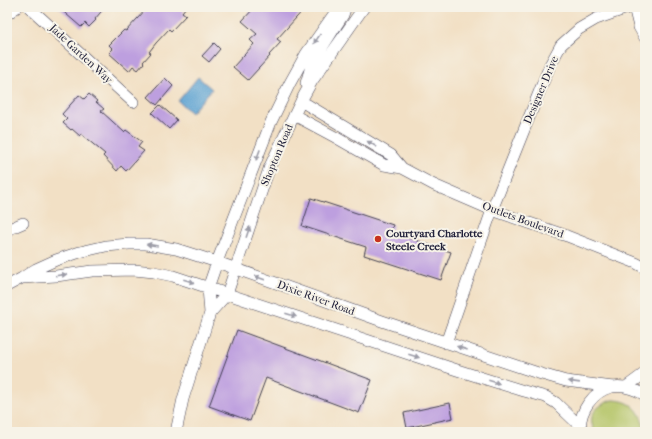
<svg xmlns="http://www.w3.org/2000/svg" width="652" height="439" viewBox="0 0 652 439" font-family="'IM FELL French Canon',serif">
<rect width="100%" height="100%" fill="#f7f3e8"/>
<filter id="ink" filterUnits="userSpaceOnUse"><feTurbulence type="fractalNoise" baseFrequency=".025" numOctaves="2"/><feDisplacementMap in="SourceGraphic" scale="8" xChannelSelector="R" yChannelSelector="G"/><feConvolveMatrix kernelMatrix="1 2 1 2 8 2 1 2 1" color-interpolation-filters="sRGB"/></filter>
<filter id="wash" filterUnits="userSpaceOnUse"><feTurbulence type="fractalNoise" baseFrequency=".012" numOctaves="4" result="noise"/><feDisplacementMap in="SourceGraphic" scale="16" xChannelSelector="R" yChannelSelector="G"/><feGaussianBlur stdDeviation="0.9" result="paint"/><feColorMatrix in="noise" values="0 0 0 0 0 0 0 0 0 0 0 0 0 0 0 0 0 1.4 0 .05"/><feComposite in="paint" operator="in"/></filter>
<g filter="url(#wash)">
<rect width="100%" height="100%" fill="#f2e0c5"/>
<!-- green -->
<path fill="#b4c466" stroke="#6b7350" d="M612,400C633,400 642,412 645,432H595C586,415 596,406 612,400Z"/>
<!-- water -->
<path fill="#5ca2d2" stroke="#3f6286" d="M198,77L212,89L191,113L178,101Z"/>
<g id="blocks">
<!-- building -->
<path fill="#bd9fdf" d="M58,7H105L95,19L96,20L89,27L85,23L81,27Z
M148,7H186L182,12L186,15L171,31L169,29L156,43L149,52L151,53L143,62L144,63L138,70L133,66L129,71L109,53L113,49L109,45L124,30L126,31Z
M255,7H306L277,39L281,42L269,55L270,56L248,80L233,67L254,44L250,40L257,34L242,21Z
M214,43L220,49L209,62L202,56Z
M165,78L173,86L157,105L148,97Z
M89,94L97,101L96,102L104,109L101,111L124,132L126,130L142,142L138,147L144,151L126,171L121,166L117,171L103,156L105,154L81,134L80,136L72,129L71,130L63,123L67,119L62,114L79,95L84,99Z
M160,105L177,120L169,129L152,113Z
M311,198L393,225L391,232L451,252L441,280L364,255L366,247L302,226Z
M237,330L372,380L359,413L266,378L250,421L209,406Z
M450,403L453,418L407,428L404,413Z"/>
</g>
</g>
<g filter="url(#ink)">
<use href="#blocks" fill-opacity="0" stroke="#413e50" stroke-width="1"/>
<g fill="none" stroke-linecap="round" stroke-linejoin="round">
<!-- minor casing -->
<g stroke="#413e50" stroke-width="12">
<path id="minor" d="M29,7L133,102
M634,7L639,27L645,38
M7,14L17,7
M306,83L312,63L343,15L345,9L344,7
M301,101L391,155L402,168
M294,115L335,137L384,165L402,168L434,185L492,210L567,236L636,263L645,268
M7,230L23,223
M22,278L56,276L92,271L134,270L154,272L173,276L457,370L524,391L546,397L556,403L581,427
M7,286L22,278L36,269L56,260L80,252L106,246L129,244H146L176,249L217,262L382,321L538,373L566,381L613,387
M210,313L227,294L270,166L301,101L312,81L364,7
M446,343L492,210L550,65L561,45L579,29L596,19L630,7
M626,387L645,373
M581,431C578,412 593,391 612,387C624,385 635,389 645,395
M176,432L183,399L210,313L208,288L217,262L271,122L290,83L306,54L339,7"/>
</g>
<!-- minor -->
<use href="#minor" stroke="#fff" stroke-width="11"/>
</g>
<!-- one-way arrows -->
<defs><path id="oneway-solid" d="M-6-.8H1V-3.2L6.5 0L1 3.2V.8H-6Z"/></defs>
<g fill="#9c9ca7">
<use href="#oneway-solid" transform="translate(317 39) rotate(124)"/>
<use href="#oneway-solid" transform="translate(372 144) rotate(-149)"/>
<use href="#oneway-solid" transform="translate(258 155) rotate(111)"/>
<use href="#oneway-solid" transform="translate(248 232) rotate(-71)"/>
<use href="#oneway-solid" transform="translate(152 245) rotate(-171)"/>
<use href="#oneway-solid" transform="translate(61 275) rotate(-7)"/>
<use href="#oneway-solid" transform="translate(260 278) rotate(-160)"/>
<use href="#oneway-solid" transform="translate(189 281) rotate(17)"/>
<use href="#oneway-solid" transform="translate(291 315) rotate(18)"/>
<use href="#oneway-solid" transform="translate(462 348) rotate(-161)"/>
<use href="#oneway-solid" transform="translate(414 356) rotate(18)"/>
<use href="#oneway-solid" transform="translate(494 382) rotate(18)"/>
<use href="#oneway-solid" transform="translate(574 382) rotate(-172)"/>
</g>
</g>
<!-- markers -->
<circle fill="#c8321e" stroke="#f7f3e8" stroke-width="1.5" cx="378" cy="239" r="4"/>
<g text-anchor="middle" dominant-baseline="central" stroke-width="4" stroke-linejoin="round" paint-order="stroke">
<!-- street labels -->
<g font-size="11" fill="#22223b" stroke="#f7f3e8">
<text transform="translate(81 54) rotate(43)">Jade Garden Way</text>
<text transform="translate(541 90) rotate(-67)">Designer Drive</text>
<text transform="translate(277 155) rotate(-67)">Shopton Road</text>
<text transform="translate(523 220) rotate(20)">Outlets Boulevard</text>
<text transform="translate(316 298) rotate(20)">Dixie River Road</text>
</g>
<!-- poi labels -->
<g font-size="11" font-weight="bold" fill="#22223b" stroke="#f7f3e8" text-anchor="start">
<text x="386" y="233">Courtyard Charlotte<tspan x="386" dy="13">Steele Creek</tspan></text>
</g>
</g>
<!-- margin -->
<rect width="652" height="439" fill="none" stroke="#f7f3e8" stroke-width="24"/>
</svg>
